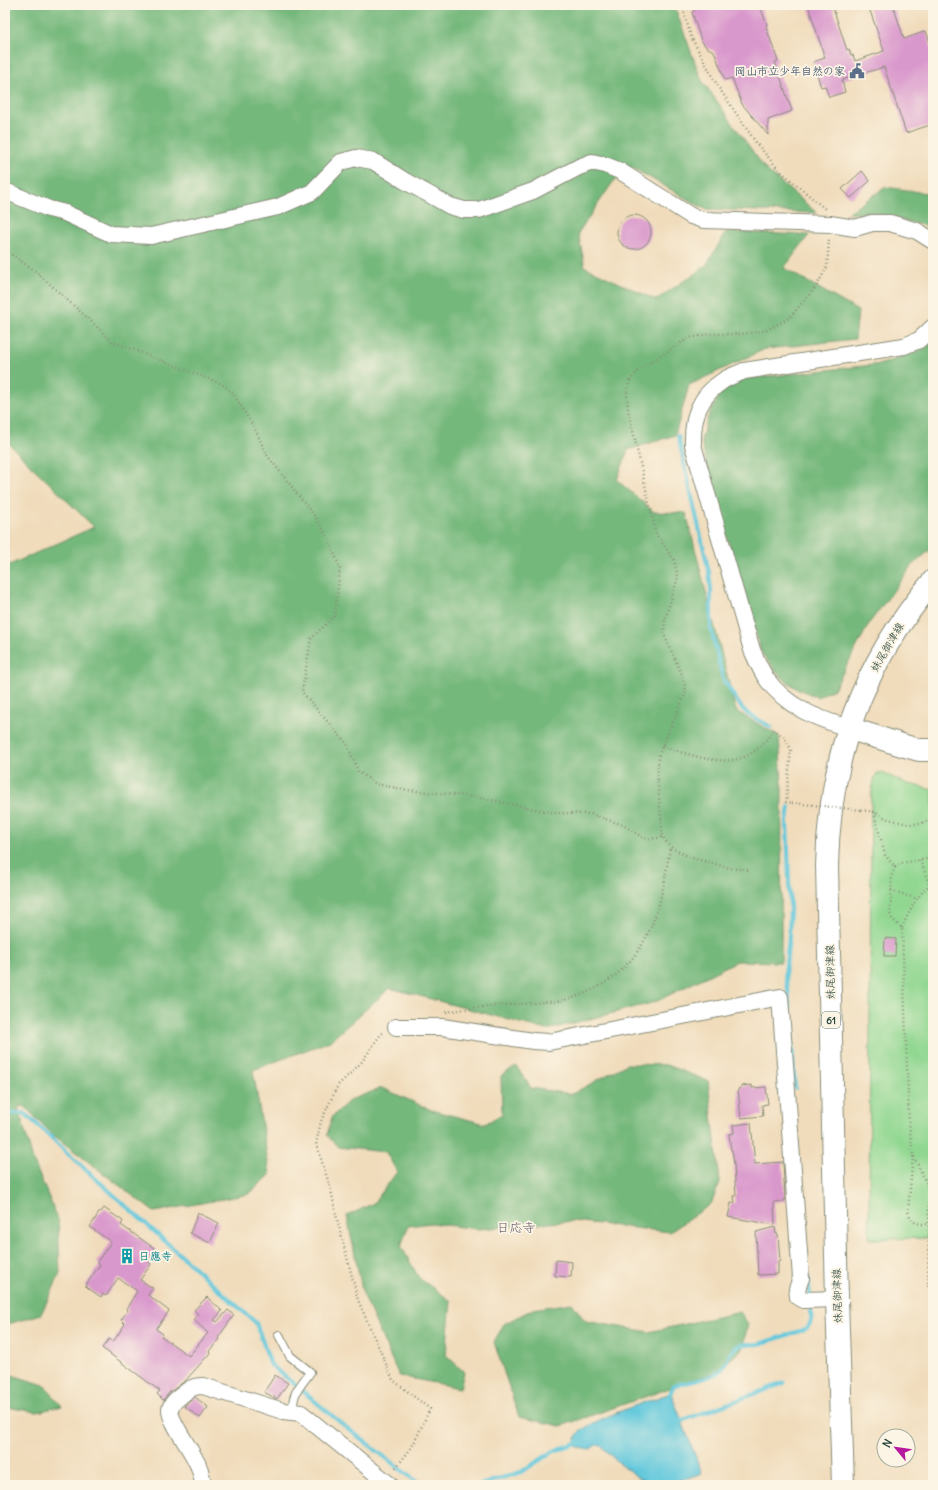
<svg xmlns="http://www.w3.org/2000/svg" width="938" height="1490" viewBox="0 0 938 1490" font-family="Delius,'Klee One',sans-serif">
<rect width="100%" height="100%" fill="#fcf5e5"/>
<filter id="ink" filterUnits="userSpaceOnUse"><feTurbulence type="fractalNoise" baseFrequency=".025" numOctaves="2"/><feDisplacementMap in="SourceGraphic" scale="8" xChannelSelector="R" yChannelSelector="G"/><feConvolveMatrix kernelMatrix="1 2 1 2 8 2 1 2 1" color-interpolation-filters="sRGB"/></filter>
<filter id="wash" filterUnits="userSpaceOnUse"><feTurbulence type="fractalNoise" baseFrequency=".012" numOctaves="4" result="noise"/><feDisplacementMap in="SourceGraphic" scale="16" xChannelSelector="R" yChannelSelector="G"/><feGaussianBlur stdDeviation="0.9" result="paint"/><feColorMatrix in="noise" values="0 0 0 0 0 0 0 0 0 0 0 0 0 0 0 0 0 1.4 0 .05"/><feComposite in="paint" operator="in"/></filter>
<g filter="url(#wash)">
<rect width="100%" height="100%" fill="#f0dcbb"/>
<!-- green -->
<path fill="#91d791" stroke="#588a62" d="M877,773H883L905,783L933,790V1238L869,1239L871,797L874,779Z"/>
<!-- forest -->
<path fill="#74b87b" stroke="#4a7a58" d="M5,5H674L701,79L766,170L817,213L705,209L631,167L613,182L578,233L585,267L656,300L706,266L726,232L809,235L784,268L858,311L855,339L765,349L689,385L675,435L628,450L617,480L654,512L686,513L736,711L779,736L782,784L781,962L737,961L655,1002L547,1030L390,988L330,1041L253,1070L270,1175L249,1194L154,1212L52,1134L24,1106L18,1107L33,1160L58,1219L60,1274L41,1314L5,1325V567L94,527L5,440Z
M886,187L933,194V228L871,212L846,214Z
M933,341V547L912,566L870,622L834,689L817,697L796,688L781,677L762,654L711,483L701,440L709,414L721,393L744,379L882,364L925,348Z
M627,1064L666,1065L708,1081L720,1182L711,1204L670,1232L573,1221L477,1229L431,1223L408,1226L401,1246L419,1278L451,1301L446,1355L464,1372L460,1388L399,1376L363,1294L347,1216L374,1203L397,1172L386,1152L338,1147L327,1135L332,1117L350,1100L382,1088L431,1110L485,1124L502,1114L501,1076L516,1066L531,1088L572,1094Z
M572,1303L585,1321L649,1332L740,1312L748,1324L742,1349L716,1372L561,1426L519,1417L494,1342L504,1324L533,1309Z
M5,1373L44,1385L62,1406L37,1412L5,1407Z"/>
<!-- water -->
<path fill="#5fc7dc" stroke="#3f8288" d="M671,1393L702,1473C688,1478 659,1488 645,1481C637,1477 631,1472 624,1467C616,1460 608,1454 602,1446L596,1445L589,1450L577,1447C577,1443 575,1439 577,1435C588,1420 652,1400 671,1393Z"/>
<g fill="none" stroke-linecap="round" stroke-linejoin="round">
<!-- stream -->
<path stroke="#5fc7dc" stroke-width="4" d="M678,436L709,572L711,589V629L723,679L741,707L748,714L771,727
M789,807L787,821L790,910L789,937L785,974L788,989L795,1088
M5,1114L24,1113L50,1136L66,1152L256,1323L271,1365L346,1427L413,1479L426,1485
M808,1277L810,1296
M669,1396L674,1385C685,1383 712,1378 720,1371C728,1364 728,1348 741,1345C747,1343 753,1345 759,1344L806,1329C814,1322 811,1312 810,1303
M678,1422L784,1383
M480,1485L521,1472L554,1451L581,1441"/>
</g>
<g id="blocks">
<!-- building -->
<path fill="#d998cc" d="M701,5H756L760,7L767,24L766,27L778,61L775,62L792,111L768,120V135L742,104L732,78L725,80L714,51L706,47L701,40L692,12L695,10L694,8Z
M808,5H832L847,50L849,49L851,55H853L855,61L884,51L868,5H893L904,39L926,31L933,51V124L906,133L884,67L842,80L845,92L829,97L825,86L821,87L813,62L825,58Z
M862,171L870,181L851,198L842,189Z
M617 232a17 17 0 1 1 34 0a17 17 0 1 1-34 0Z
M885,938L896,939L895,956H884Z
M752,1085V1088L766,1087L768,1104L762,1105L763,1116L741,1118L738,1089L741,1088V1086Z
M751,1123L755,1164L783,1162L785,1201L774,1202L775,1225L728,1217L731,1203H735L734,1196H736L734,1164L732,1150H731L729,1134L734,1133L733,1125Z
M104,1208L123,1221L121,1225L157,1250L149,1262L151,1264L140,1280L153,1288L148,1295L169,1311L156,1329L163,1334L161,1336L189,1356L208,1333L194,1320L198,1314L194,1310L207,1297L222,1311L214,1320L217,1322L228,1310L234,1315L218,1338L220,1339L209,1351L210,1353L186,1380L170,1392L163,1400L157,1394L160,1391L102,1348L109,1339L113,1342L125,1324L121,1320L128,1310L126,1309L137,1291L118,1278L106,1296L103,1294L101,1297L85,1286L100,1265L97,1262L111,1242L90,1227L100,1211L101,1212Z
M198,1213L219,1223L210,1243L190,1233Z
M775,1227L776,1234H778L780,1261L778,1262V1274L758,1275L756,1232Z
M556,1260L572,1262L571,1277L555,1276Z
M275,1375L288,1383L277,1399L264,1392Z
M195,1397L208,1407L200,1418L184,1406Z"/>
</g>
</g>
<g filter="url(#ink)">
<use href="#blocks" fill-opacity="0" stroke="#888c78" stroke-width="1"/>
<g fill="none" stroke-linecap="round" stroke-linejoin="round">
<!-- lane casing -->
<g stroke="#888c78" stroke-width="10">
<path id="lane" d="M279,1335L290,1356L310,1372C301,1386 290,1394 294,1412"/>
</g>
<!-- street casing -->
<g stroke="#888c78" stroke-width="18">
<path id="street" d="M5,191L49,209L65,213L111,234L151,236L278,207L312,192L341,162L356,158L373,161L405,181L450,206L464,210H479L533,191L579,167L592,162L605,165L620,171L691,216L703,220L830,224L855,228L872,223H890L917,231L933,241
M848,728C816,718 786,707 766,678C760,669 756,659 752,650L693,445C692,417 699,396 724,380C730,376 738,374 744,371L904,346L919,340L933,327
M396,1027H442L533,1041L549,1042L780,997L801,1278L797,1289L798,1297L804,1300L837,1299
M203,1485C202,1476 200,1467 195,1459C190,1448 169,1420 170,1409C171,1403 177,1399 182,1395C189,1389 193,1386 203,1386L283,1411L301,1413L390,1485"/>
</g>
<!-- secondary casing -->
<g stroke="#888c78" stroke-width="24">
<path id="secondary" d="M848,728L905,746L919,750H933"/>
</g>
<!-- primary casing -->
<g stroke="#888c78" stroke-width="24">
<path id="primary" d="M843,1485L837,1299L827,866C829,756 862,665 933,581"/>
</g>
<!-- path -->
<path stroke="#888c78" stroke-width="2.5" stroke-dasharray="1 3" stroke-linecap="butt" d="M682,5L691,37L719,88L757,144L779,170L825,209
M5,250L34,270L92,322L111,341L222,384L233,393L256,431L267,455L316,518L329,540L340,568L335,615L311,639L302,692L347,744L358,771L376,784L407,790L476,797L555,813L591,814L623,825L642,837L650,839L663,837
M662,746C687,754 726,769 750,754C759,749 768,738 774,730L784,737L791,749L786,802L792,803
M861,810L874,812L888,819L908,824H920L926,821L933,825
M874,812L885,855L895,867L892,874L890,914L892,919L902,928L909,1122L913,1155L927,1184L929,1201L928,1288
M920,860L929,884
M895,867L901,863L933,858
M748,870L730,868L689,857L670,847L663,837L657,776L659,754L686,692L684,680L664,634L665,619L678,577L674,560L656,534L628,409L627,392L630,380L641,368L689,338L710,334H744L767,330L789,318L816,287L827,267L829,239
M891,890L917,899
M902,928C909,911 918,893 933,882
M446,1012C475,1007 505,1005 534,1003C544,1002 555,1002 564,1000C575,998 586,993 596,988C651,959 662,903 670,847
M383,1033L381,1034L361,1063L338,1085L321,1121L316,1143L331,1190L337,1219L358,1300L393,1380L430,1409L412,1447L394,1470
M913,1156L908,1211C912,1226 920,1224 933,1224"/>
<!-- lane -->
<use href="#lane" stroke="#fff" stroke-width="8"/>
<!-- street -->
<use href="#street" stroke="#fff" stroke-width="16"/>
<!-- secondary -->
<use href="#secondary" stroke="#fff" stroke-width="22"/>
<!-- primary -->
<use href="#primary" stroke="#fff" stroke-width="22"/>
<!-- path-bridge -->
<path stroke="#888c78" stroke-width="2.5" stroke-dasharray="1 3" stroke-linecap="butt" d="M792,803L861,810"/>
</g>
</g>
<!-- icons -->
<defs>
<g id="civic-bare" transform="scale(1.2)"><path d="M-.6-6.5H3V-4.5H.6V-3L4-1V1h2V6H-6V1h2V-1L-.6-3ZM-1.2 2.5V6h2.4V2.5Z" fill="#5c6f8a" stroke="#fcf5e5" stroke-width="2.5" paint-order="stroke"/></g>
<g id="building-bare" transform="scale(1.2)"><path d="M-4-6H4V6H1V3H-1V6H-4ZM-2.5-4.3h1.7v1.8h-1.7ZM.8-4.3h1.7v1.8H.8ZM-2.5-1h1.7V.8h-1.7ZM.8-1h1.7V.8H.8Z" fill="#0f9aa8" stroke="#fcf5e5" stroke-width="2.5" paint-order="stroke"/></g>
</defs>
<g fill-rule="evenodd">
<use href="#civic-bare" x="857" y="71"/>
<use href="#building-bare" x="127" y="1256"/>
</g>
<g text-anchor="middle" dominant-baseline="central" stroke-width="3.5" stroke-linejoin="round" paint-order="stroke">
<!-- shield labels -->
<rect fill="#fcf5e5" stroke="#617469" stroke-width="1" x="822" y="1012" width="18" height="16" rx="3"/>
<g font-size="10" font-weight="bold" fill="#1f3d34">
<text x="831" y="1020">61</text>
</g>
<!-- service labels -->
<g font-size="11" font-weight="bold" fill="#4e5e75" stroke="#fcf5e5" text-anchor="end">
<text x="845" y="71">岡山市立少年自然の家</text>
</g>
<!-- street labels -->
<g font-size="11" fill="#1f3d34" stroke="#fcf5e5">
<text transform="translate(887 647) rotate(-60)">妹尾御津線</text>
<text transform="translate(830 972) rotate(-91)">妹尾御津線</text>
<text transform="translate(837 1296) rotate(-92)">妹尾御津線</text>
</g>
<!-- culture labels -->
<g font-size="11" font-weight="bold" fill="#0d838f" stroke="#fcf5e5" text-anchor="start">
<text x="139" y="1256">日應寺</text>
</g>
<!-- quarter labels -->
<g font-size="13" fill="#605d69" stroke="#fcf5e5">
<text x="516" y="1227">日応寺</text>
</g>
</g>
<!-- margin -->
<rect width="938" height="1490" fill="none" stroke="#fcf5e5" stroke-width="20"/>
<!-- north arrow -->
<g transform="translate(896 1448) rotate(299)"><circle r="19" fill="#fcf5e5" stroke="#a4ab9e"/>
<path d="M0-3L7 15L0 10L-7 15Z" fill="#b5179e"/>
<text y="-6" font-size="11" font-weight="bold" text-anchor="middle" fill="#1f3d34">N</text>
</g>
</svg>
